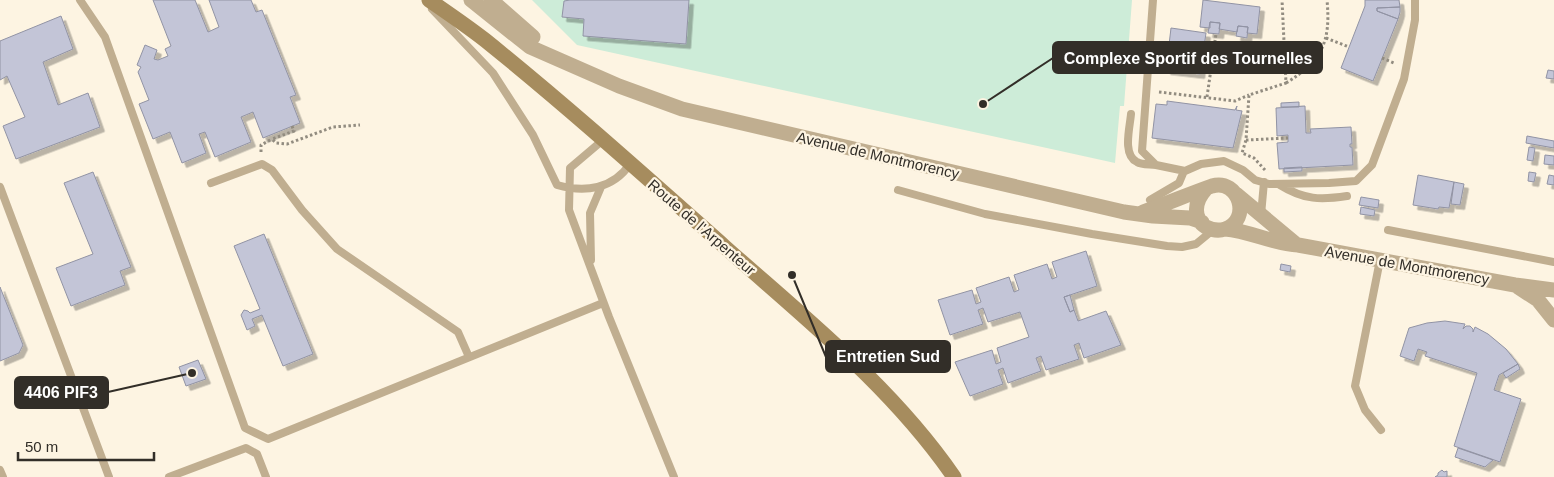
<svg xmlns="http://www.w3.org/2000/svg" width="1554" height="477" viewBox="0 0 1554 477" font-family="Helvetica,sans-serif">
<defs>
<filter id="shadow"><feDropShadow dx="4.5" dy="4.5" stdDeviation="0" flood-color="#0004"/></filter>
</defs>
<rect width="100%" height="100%" fill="#fdf4e2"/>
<!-- green -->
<path fill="#cdecd8" d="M532,0H1132L1124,106H1120L1115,163L577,45Z"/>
<!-- building -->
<path fill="#c3c5d7" stroke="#9193a4" filter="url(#shadow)" d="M153,0H195L208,32L219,27L209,0H251L256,12L262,10L296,95L290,97L300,123L263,138L253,112L241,117L251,142L215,157L205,132L199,134L206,153L182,163L170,132L153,139L139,104L149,100L138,72L141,67L137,65L145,45L157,50L154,59L158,60L168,56L165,49L171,46Z
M570,0H689L686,44L583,36L584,19L562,17L564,1Z
M1203,0L1260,7L1257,34L1247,33L1248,27L1238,26L1237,32L1219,29L1220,23L1210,22V28L1200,27Z
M1365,0H1399L1400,7L1377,8V11L1398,19L1373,81L1341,68L1365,6Z
M1400,7V12L1398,19L1377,11V8Z
M61,16L73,49L43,62L58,105L88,93L100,127L16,159L3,126L25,117L7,76L0,80V41Z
M1210,22L1220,23L1219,34L1208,33Z
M1238,26L1248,27L1247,38L1236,36Z
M1171,28L1206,33L1200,74L1166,70Z
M1548,70L1554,71V79L1546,78Z
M1167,101L1235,110L1237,106L1236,110L1242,111L1233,148L1152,138L1156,104L1167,105Z
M1299,102V107H1281V103Z
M1305,106L1306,133H1311L1310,129L1351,127L1352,144H1350V147H1352L1353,165L1279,169L1277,143L1288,142V135L1277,136L1276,108Z
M1527,136L1554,141V148L1526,143Z
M1529,147L1535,148L1533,161L1527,160Z
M1545,155L1554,156V165L1544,164Z
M1302,167V171L1284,172V168Z
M93,172L131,267L120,271L125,285L71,306L56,268L93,254L64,183Z
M1529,172L1536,173L1534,182L1528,181Z
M1418,175L1454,182L1449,208L1439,207L1438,209L1413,205Z
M1549,175L1554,176V185L1547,184Z
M1454,182L1464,184L1460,205L1451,204Z
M1361,197L1379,200L1378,208L1359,205Z
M1361,207L1375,210L1374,216L1360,214Z
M264,234L313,354L283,366L262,315L252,319L255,326L247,330L241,315L244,310L248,311L250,313L260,309L234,246Z
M1086,251L1097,286L1064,297L1070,312L1074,310L1078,321L1106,311L1121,345L1084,358L1079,343L1074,345L1079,359L1046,370L1041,356L1036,358L1041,371L1008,383L1003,368L998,370L1003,384L970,396L955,362L992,350L996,364L1001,362L997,348L1029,337L1020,312L988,322L983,308L978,310L983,324L950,335L938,300L972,290L976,304L981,302L976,288L1009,277L1014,292L1019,290L1014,275L1047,264L1052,279L1057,277L1052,262Z
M1281,264L1291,266L1290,272L1280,270Z
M0,287L23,345L19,353L0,361Z
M1070,295L1074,310L1070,312L1064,297Z
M1445,321L1465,324L1463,329L1466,326H1470L1473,329V332L1475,327L1488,334L1506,349L1518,364L1499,375L1494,390L1521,399L1500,462L1454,446L1477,373L1425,356L1427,352L1418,349L1414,361L1400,356L1409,328L1427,323Z
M198,360L206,379L186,386L179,367Z
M1518,364L1520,369L1506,378L1503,373Z
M1458,448L1493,460L1485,467L1455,457Z
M1442,470L1444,472L1447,471V477H1435L1438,475V473Z"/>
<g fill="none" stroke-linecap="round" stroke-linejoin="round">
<!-- path -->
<path stroke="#928c80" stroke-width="3" stroke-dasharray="2.5 2.5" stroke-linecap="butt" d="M1326,38L1349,47
M1204,46L1214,48L1284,56
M1382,58L1394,63
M1286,83C1322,61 1331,42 1327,0
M1159,92L1235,101L1249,95
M1207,97L1216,34
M292,126L294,131L272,139L276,143L287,144L333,127L360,125
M1246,140L1288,138
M261,152V145L272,139
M1265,170L1254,158L1242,153L1246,140L1249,95L1286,83L1282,0"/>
<!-- lane -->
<path stroke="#c0ae90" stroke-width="8" d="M80,0L105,37L245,428L268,439L603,303
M1153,0L1142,151L1156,165L1185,171L1201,164L1224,161L1243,170L1255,180L1269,184L1329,183L1356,181L1372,165L1404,79L1415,20V0
M432,9L493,73L533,135L557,185C585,193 613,189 630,164
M1131,114C1130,127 1122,155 1137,162C1142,165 1150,164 1156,165
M603,140L570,168L569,210L609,317L674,477
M211,183L262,164L272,170L302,210L337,249L458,332L469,357
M1280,185C1304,200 1321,200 1347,196
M0,187L109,477
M898,190L985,214L1092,234L1167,246L1182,247L1196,244L1213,230
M1150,200L1179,183L1184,171
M1261,215L1264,182
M1388,230L1554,262
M591,260L590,213L601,187
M1380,260L1355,386L1365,410L1381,430
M0,470L3,477
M169,477L246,448L257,454L266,477"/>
<!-- street -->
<path stroke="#c0ae90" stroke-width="15" d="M471,0L530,47L619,86L682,109L1124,212L1153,216L1190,218L1202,222
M491,0L533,37
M1236,194L1297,245
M1143,212C1166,204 1189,194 1212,186C1239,178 1252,220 1225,229C1219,231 1212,230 1206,227C1192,218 1195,201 1205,190
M1225,229C1250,231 1273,244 1298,245L1515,285L1554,290
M1518,287L1538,300L1554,320"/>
<!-- secondary -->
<path stroke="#a68c5e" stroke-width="15" d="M429,0C448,13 467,26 485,40C567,106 646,177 725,247C806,319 892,387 954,477"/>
</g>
<g text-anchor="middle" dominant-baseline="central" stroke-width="4.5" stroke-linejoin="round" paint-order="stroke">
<!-- street labels -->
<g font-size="15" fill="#322e28" stroke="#fdf4e2">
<text transform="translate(878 155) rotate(13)">Avenue de Montmorency</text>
<text transform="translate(702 227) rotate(41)">Route de l'Arpenteur</text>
<text transform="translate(1407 265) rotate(10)">Avenue de Montmorency</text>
</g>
</g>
<!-- callouts -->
<path fill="none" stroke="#322e28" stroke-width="2" d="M983 104L1053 58M792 275L826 357M192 373L108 392"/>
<g fill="#322e28" stroke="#fdf4e2" stroke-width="2">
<circle cx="983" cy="104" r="5"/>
<circle cx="792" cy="275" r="5"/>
<circle cx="192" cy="373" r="5"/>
</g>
<g fill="#322e28" stroke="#322e28" stroke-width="2">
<rect x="1053" y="42" width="269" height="31" rx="5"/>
<rect x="826" y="341" width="124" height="31" rx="5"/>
<rect x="15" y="377" width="93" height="31" rx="5"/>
</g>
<g font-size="16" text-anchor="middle" font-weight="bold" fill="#fff">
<text x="1188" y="64">Complexe Sportif des Tournelles</text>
<text x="888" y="362">Entretien Sud</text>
<text x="61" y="398">4406 PIF3</text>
</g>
<!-- scale -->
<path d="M18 452v8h136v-8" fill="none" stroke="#322e28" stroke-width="2.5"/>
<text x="25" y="452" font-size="15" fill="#322e28" stroke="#fdf4e2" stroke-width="4" paint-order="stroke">50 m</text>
</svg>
